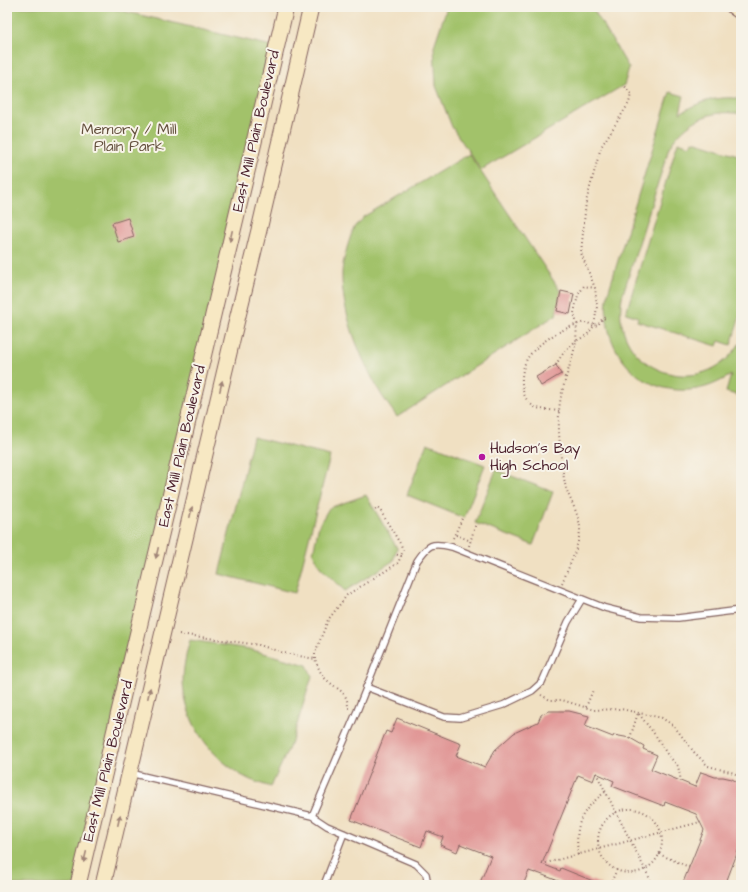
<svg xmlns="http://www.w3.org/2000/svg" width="748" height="892" viewBox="0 0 748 892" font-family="'Architects Daughter',sans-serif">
<rect width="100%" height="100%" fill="#f7f3e8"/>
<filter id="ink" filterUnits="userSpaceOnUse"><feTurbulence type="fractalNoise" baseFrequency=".025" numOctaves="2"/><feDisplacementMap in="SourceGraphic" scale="8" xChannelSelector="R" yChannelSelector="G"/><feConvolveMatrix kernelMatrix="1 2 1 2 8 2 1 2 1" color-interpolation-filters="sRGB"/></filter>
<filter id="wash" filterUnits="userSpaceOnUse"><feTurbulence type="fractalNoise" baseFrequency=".012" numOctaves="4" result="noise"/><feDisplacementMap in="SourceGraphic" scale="16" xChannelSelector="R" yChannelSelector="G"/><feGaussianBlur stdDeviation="0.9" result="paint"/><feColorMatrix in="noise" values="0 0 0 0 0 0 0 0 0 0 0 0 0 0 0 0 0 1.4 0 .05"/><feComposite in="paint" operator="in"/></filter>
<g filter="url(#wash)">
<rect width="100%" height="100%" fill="#f0e0c2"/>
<!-- green -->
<path fill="#a2c26b" stroke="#76704b" d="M7,7H106L276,47L78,885H7Z
M447,7H592L629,68L624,85L481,170L452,127L436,86L434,46Z
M670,92L684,96L680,113C699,102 718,95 741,99V114C711,108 684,122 669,148L622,297C608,371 704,406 741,341L740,396L726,392L731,375C718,383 705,389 689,390C634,394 598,343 608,293Z
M693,141L741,156V313L731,345L719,341L717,346L637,321L638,317L626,313L678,142L691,146Z
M469,154L561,292L556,315L397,417C390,407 382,397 377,387C359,355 341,310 342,273C342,263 350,235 355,226C358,223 361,220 363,217Z
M253,437L330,456L295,593L219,574Z
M427,443L485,465L464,518L407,495Z
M496,470L553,492L533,545L475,523Z
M366,495L397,548L393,561L345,591L320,567L313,553L319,525L329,508Z
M190,640L249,649L307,665L312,676L292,741L271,787C262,784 251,781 243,776C238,774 234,770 230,767C203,747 185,717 183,682C183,668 186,654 190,640Z"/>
<g id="blocks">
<!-- building -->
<path fill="#e19796" d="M128,218L134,237L118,242L112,223Z
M561,291L574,294L570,314L557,311Z
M556,365L561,374L541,386L536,377Z
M548,711H569L589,716L585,726L613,737L614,735L630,738L644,746L643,749L657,755L651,769L695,787L701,772L715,777H723L732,779L741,784V843L725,885H682L704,830L696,814L665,802L664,806L612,786L614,781L596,773L593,781L578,775L542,864L560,871L561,868L603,885H569L535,872V873L529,871L523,885H479L491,856L460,844L457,852L440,845L443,837L427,831L421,847L351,820L386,731L391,733L397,718L461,744L456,756L485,767L495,750L514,733L538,722L541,715Z"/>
</g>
</g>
<g filter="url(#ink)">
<use href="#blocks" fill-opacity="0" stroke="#846360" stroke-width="1"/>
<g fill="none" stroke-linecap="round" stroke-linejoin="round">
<!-- lane casing -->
<g stroke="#846360" stroke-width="8">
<path id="lane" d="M366,687L444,717L460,718L503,705L532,691L542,682L568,622L582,599
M130,773L312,816L327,826L416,864L426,874L428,885
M312,816L357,711L417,561C429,544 431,542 452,547L605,608L641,617L678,618L741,610
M324,885L344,833"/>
</g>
<!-- secondary casing -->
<g stroke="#846360" stroke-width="17">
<path id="secondary" d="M734,7L741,12
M78,885L286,7
M103,885L233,336L259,230L311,7"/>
</g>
<!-- path -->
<path stroke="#846360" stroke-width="2" stroke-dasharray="1 3" stroke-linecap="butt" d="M556,365C561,355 567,348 576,341L577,324L574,313L578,295L584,286L595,288
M561,374L566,378
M559,411C552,410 544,410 537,408C519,401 519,374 527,359C537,342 568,325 586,322L594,326L597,307L595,288L581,253L586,202L601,147L629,103L631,94L624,85
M375,510L377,508L380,510L401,545L403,550L401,556
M456,535L471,541
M453,538L463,517
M469,546L476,523
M562,583C569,567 578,548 580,531C581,518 570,500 566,488C561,467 558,433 559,412C560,389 572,364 576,341L587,335L594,326L598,325L603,318L606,319
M179,634L259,645L284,653L315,659C318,667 321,676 328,681C338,690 348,692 348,708H349
M315,659V653L328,620L347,595L398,563L401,556L395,554
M541,695L550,700H562L594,710L621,709L662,718L674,726L694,752L708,766L734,773L741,777
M586,707L593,690
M639,714L656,736L667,754L678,766L681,781
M630,738L638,713
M596,773L653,885
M598 841a32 32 0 1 1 64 0a32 32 0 1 1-64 0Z
M659,854L689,867
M578,855C575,823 580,812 605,792
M542,864L700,822
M610,885L617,869"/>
<!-- lane -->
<use href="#lane" stroke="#fff" stroke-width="5.5"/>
<!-- secondary -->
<use href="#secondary" stroke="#f7e8c3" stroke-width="15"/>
</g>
<!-- one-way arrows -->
<defs><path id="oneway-solid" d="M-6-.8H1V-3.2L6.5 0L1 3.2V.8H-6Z"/></defs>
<g fill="#a08477">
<use href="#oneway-solid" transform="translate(231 236) rotate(103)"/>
<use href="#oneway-solid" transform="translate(221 386) rotate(-77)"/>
<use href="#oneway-solid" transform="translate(191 512) rotate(-77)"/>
<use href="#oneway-solid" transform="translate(157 553) rotate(103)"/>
<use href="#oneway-solid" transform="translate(149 693) rotate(-77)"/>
<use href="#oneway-solid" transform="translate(119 820) rotate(-77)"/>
<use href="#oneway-solid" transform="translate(85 857) rotate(104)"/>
</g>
</g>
<!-- markers -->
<circle fill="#b5179e" stroke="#f7f3e8" stroke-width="1.5" cx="482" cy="457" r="4"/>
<g text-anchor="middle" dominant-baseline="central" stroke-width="4" stroke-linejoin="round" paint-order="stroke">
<!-- park labels -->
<g font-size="15" fill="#64503e" stroke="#f7f3e8">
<text x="129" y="129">Memory / Mill<tspan x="129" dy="17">Plain Park</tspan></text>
</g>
<!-- street labels -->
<g font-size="15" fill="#4a1f2b" stroke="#f7f3e8">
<text transform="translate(256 131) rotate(-77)">East Mill Plain Boulevard</text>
<text transform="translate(182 446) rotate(-77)">East Mill Plain Boulevard</text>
<text transform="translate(108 761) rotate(-76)">East Mill Plain Boulevard</text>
</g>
<!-- poi labels -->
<g font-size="15" fill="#4a1f2b" stroke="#f7f3e8" text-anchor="start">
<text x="490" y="448">Hudson's Bay<tspan x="490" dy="17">High School</tspan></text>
</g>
</g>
<!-- margin -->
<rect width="748" height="892" fill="none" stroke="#f7f3e8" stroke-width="24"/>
</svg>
